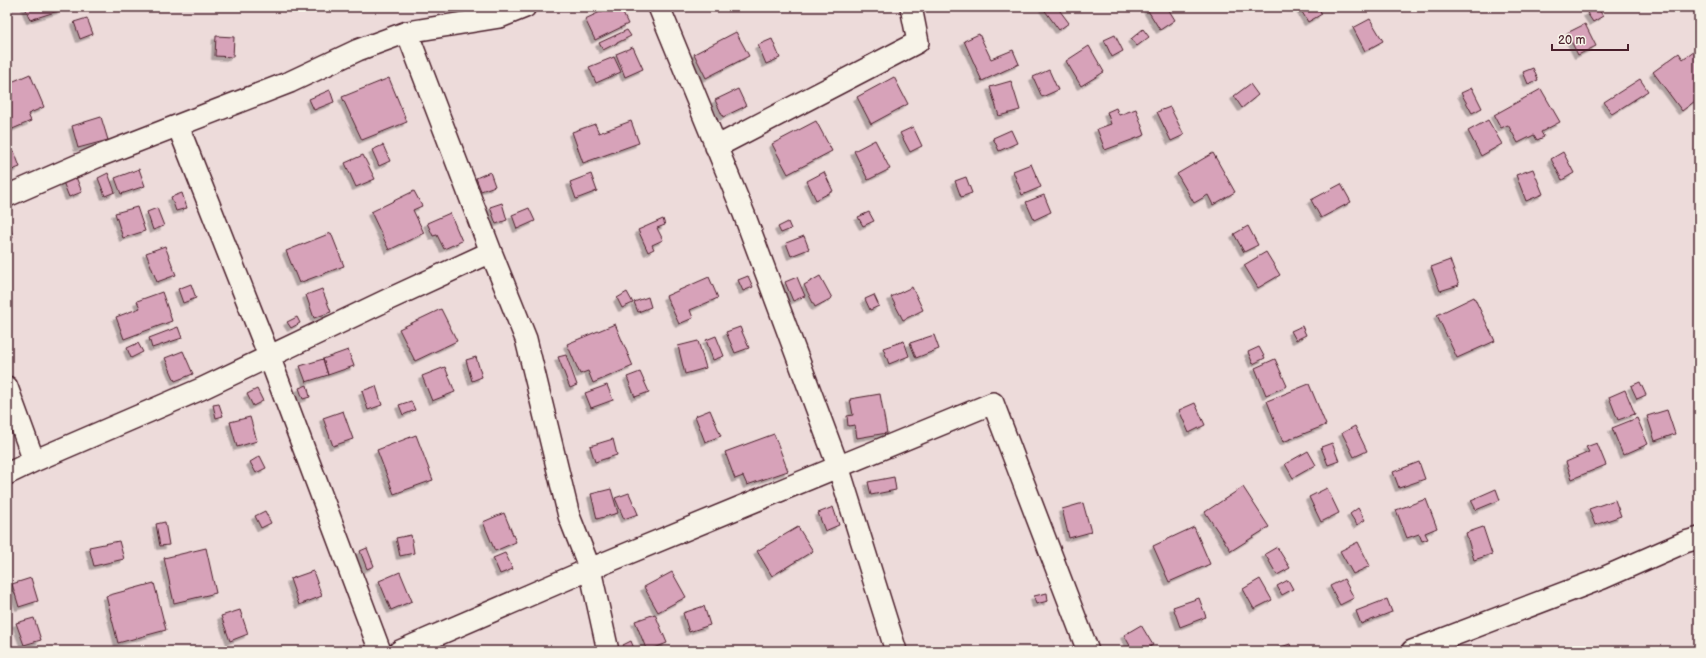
<svg xmlns="http://www.w3.org/2000/svg" width="1706" height="658" viewBox="0 0 1706 658" font-family="'Balsamiq Sans',sans-serif">
<defs>
<filter id="shadow"><feDropShadow dx="-3.5" dy="3.5" stdDeviation="0" flood-color="#0004"/></filter>
</defs>
<rect width="100%" height="100%" fill="#eddbda"/>
<filter id="ink" filterUnits="userSpaceOnUse"><feTurbulence type="fractalNoise" baseFrequency=".025" numOctaves="2"/><feDisplacementMap in="SourceGraphic" scale="8" xChannelSelector="R" yChannelSelector="G"/><feConvolveMatrix kernelMatrix="1 2 1 2 8 2 1 2 1" color-interpolation-filters="sRGB"/></filter>
<g filter="url(#ink)">
<!-- building -->
<path fill="#d7a2b9" stroke="#4a1f2b" filter="url(#shadow)" d="M25,7H60L61,10L30,20Z
M611,7H620L628,24L595,40L585,19Z
M1046,7H1057L1069,23L1059,30L1043,8Z
M1150,7H1167L1175,20L1160,30L1147,9Z
M1299,7H1318L1322,14L1308,22Z
M1597,7L1603,16L1593,22L1587,13Z
M87,18L93,34L80,39L74,22Z
M1370,19L1383,41L1365,51L1353,28Z
M1585,24L1596,46L1578,55L1567,33Z
M1143,29L1149,37L1137,46L1131,39Z
M627,30L631,36L603,50L599,43Z
M736,32L749,56L706,78L694,54Z
M979,34L991,59L1013,50L1019,64L982,81L964,41Z
M1115,35L1123,51L1112,57L1104,40Z
M216,36L234,37L233,57L215,56Z
M772,39L780,58L766,64L758,45Z
M1089,46L1104,72L1081,86L1066,61Z
M633,47L643,69L625,77L616,54Z
M1695,50L1699,56V98L1682,111L1653,72L1679,53L1683,59Z
M614,57L621,72L596,83L589,67Z
M1533,68L1538,80L1528,84L1523,72Z
M1049,70L1058,90L1042,97L1033,77Z
M30,74L44,107L28,114L31,121L8,131L7,84Z
M894,77L908,104L871,124L857,97Z
M389,78L407,122L362,140L342,97Z
M1640,79L1648,91L1612,114L1604,102Z
M1011,81L1020,110L999,116L990,87Z
M1250,84L1258,95L1242,108L1234,96Z
M1472,88L1482,108L1472,113L1461,93Z
M738,89L746,106L723,117L715,100Z
M1541,89L1560,122L1541,132L1544,137L1537,140L1534,135L1518,143L1508,125L1501,128L1494,115Z
M330,90L334,102L314,110L309,99Z
M1170,107L1184,135L1171,141L1157,112Z
M1116,108L1119,115L1136,109L1145,135L1105,150L1097,129L1111,124L1107,112Z
M101,117L108,140L78,148L72,126Z
M1488,120L1502,144L1481,156L1468,131Z
M631,121L639,143L583,163L572,132L595,124L599,133Z
M816,121L832,151L788,174L772,144Z
M913,127L922,146L910,152L900,133Z
M1011,130L1017,143L999,151L993,138Z
M875,140L890,169L868,180L854,151Z
M383,145L390,161L379,166L372,150Z
M14,151L20,167L7,172V154Z
M1563,152L1574,173L1562,180L1551,159Z
M1213,153L1235,192L1213,205L1208,195L1194,203L1177,174Z
M363,155L375,179L356,187L345,163Z
M1031,164L1041,187L1022,195L1013,171Z
M139,169L145,186L121,194L115,178Z
M1533,169L1543,194L1526,201L1516,175Z
M490,172L495,186L481,191L476,178Z
M824,172L833,191L816,200L807,181Z
M108,173L115,192L105,196L98,178Z
M591,174L597,191L576,199L570,182Z
M76,177L82,192L69,197L63,182Z
M966,177L972,193L961,197L955,181Z
M1341,184L1351,202L1321,218L1311,200Z
M414,191L422,206L413,210L424,233L389,250L371,212Z
M182,193L187,208L176,211L171,197Z
M1044,195L1051,212L1034,220L1026,202Z
M502,203L507,220L496,224L490,207Z
M137,207L145,231L123,238L115,213Z
M157,208L164,226L153,230L147,212Z
M529,208L535,221L517,229L512,215Z
M869,212L874,221L863,226L858,217Z
M450,213L462,241L444,249L437,235L433,236L427,223Z
M663,219L665,225L657,228L663,240L652,245L654,249L648,252L638,230Z
M788,222L791,229L781,233L778,227Z
M9,224L13,237L7,239V225Z
M1248,226L1258,245L1244,252L1234,234Z
M331,233L344,266L299,283L286,251Z
M804,236L809,249L791,256L786,243Z
M165,246L176,275L157,282L146,253Z
M1266,252L1280,275L1258,288L1244,265Z
M1450,260L1459,285L1440,291L1431,267Z
M748,276L753,287L743,291L738,280Z
M820,276L832,298L815,307L804,285Z
M709,277L718,298L690,310L693,318L679,324L666,296Z
M797,277L805,296L793,301L785,282Z
M191,284L196,298L183,303L178,289Z
M912,287L923,310L903,320L891,297Z
M322,289L331,312L314,318L306,295Z
M162,292L172,321L124,339L116,317L140,308L137,301Z
M627,292L633,303L622,308L617,298Z
M874,295L879,306L870,310L865,299Z
M648,297L651,307L638,312L634,302Z
M1474,297L1495,341L1457,358L1437,315Z
M441,309L457,341L415,361L399,329Z
M297,317L300,323L291,328L287,322Z
M615,324L633,366L593,383L588,371L580,374L567,344Z
M1302,326L1306,335L1296,340L1291,331Z
M178,327L182,338L152,348L149,338Z
M740,327L749,348L735,353L726,332Z
M934,335L939,349L916,358L910,343Z
M716,336L724,356L713,360L706,340Z
M698,341L706,368L685,374L678,346Z
M904,341L909,356L889,364L883,348Z
M138,343L143,352L131,358L127,348Z
M1259,347L1265,358L1253,364L1248,352Z
M348,350L354,366L328,375L323,359Z
M183,351L193,374L175,381L165,358Z
M566,355L577,385L570,388L558,357Z
M476,357L482,377L472,381L466,360Z
M323,359L328,375L306,382L300,366Z
M1275,359L1287,386L1266,395L1255,368Z
M445,367L455,392L432,401L422,376Z
M640,372L649,392L635,397L627,377Z
M1640,382L1646,395L1637,399L1631,386Z
M1309,384L1326,425L1283,442L1267,401Z
M307,385L310,397L303,399L299,388Z
M607,385L613,400L591,408L585,393Z
M376,386L382,405L368,410L362,391Z
M257,389L263,401L253,406L247,394Z
M1625,390L1635,414L1618,420L1609,397Z
M880,394L887,433L857,438L855,425L848,426L847,416L853,415L850,399Z
M411,401L415,410L403,415L399,405Z
M1195,403L1205,425L1189,433L1179,410Z
M219,404L223,416L216,418L213,405Z
M710,410L721,436L705,442L695,416Z
M1667,410L1675,434L1655,441L1647,416Z
M343,411L353,439L333,446L323,418Z
M250,417L257,441L237,447L230,422Z
M1637,418L1648,444L1623,455L1612,428Z
M1355,426L1367,451L1354,457L1342,433Z
M774,434L788,471L747,485L743,476L735,479L725,452Z
M416,435L433,480L394,494L377,450Z
M613,439L617,455L595,462L590,446Z
M1332,443L1339,461L1328,465L1321,447Z
M1597,443L1606,465L1572,479L1566,462L1589,452L1586,447Z
M1308,451L1316,465L1293,478L1285,464Z
M260,456L266,468L256,473L250,462Z
M1419,462L1425,479L1399,488L1393,472Z
M894,477L896,490L871,495L868,482Z
M1243,487L1269,527L1231,551L1205,512Z
M1327,488L1339,513L1321,522L1309,497Z
M611,489L618,513L597,519L591,494Z
M1496,489L1500,500L1476,510L1471,500Z
M629,493L638,514L624,519L615,498Z
M1426,499L1437,528L1425,533L1428,539L1422,541L1419,534L1407,538L1396,510Z
M1615,500L1621,516L1595,525L1589,509Z
M1083,503L1091,532L1069,538L1062,509Z
M833,507L839,525L825,531L818,513Z
M1358,508L1365,520L1357,525L1350,514Z
M265,511L271,523L261,528L255,516Z
M504,513L516,542L495,551L483,522Z
M165,522L169,545L160,546L156,524Z
M798,527L813,551L772,576L757,551Z
M1194,527L1210,564L1169,582L1153,546Z
M1483,527L1492,554L1474,560L1466,533Z
M411,535L414,553L400,556L396,538Z
M119,541L124,559L94,566L89,547Z
M1358,542L1370,566L1353,574L1340,551Z
M1277,547L1290,568L1277,575L1265,554Z
M206,548L216,593L174,603L164,558Z
M367,548L374,566L367,569L360,551Z
M505,553L513,569L500,574L493,558Z
M313,571L322,596L299,605L290,579Z
M400,572L412,601L391,610L379,581Z
M672,572L686,597L658,612L644,587Z
M31,578L38,601L19,607L12,584Z
M1260,579L1272,600L1254,609L1243,589Z
M1344,579L1354,598L1340,605L1330,586Z
M1288,580L1293,589L1282,595L1277,586Z
M154,583L166,630L118,643L106,596Z
M1047,593L1048,601L1036,604L1034,596Z
M1199,598L1206,617L1180,627L1173,607Z
M1387,599L1392,612L1361,624L1356,611Z
M704,606L710,625L689,632L683,613Z
M240,610L248,634L230,641L221,616Z
M655,614L667,643L647,651L635,621Z
M34,618L41,640L24,645L16,623Z
M1141,625L1153,645L1142,651H1133L1124,635Z
M631,641L635,651H626L623,645Z
M1290,644L1292,651H1269Z"/>
<g fill="none" stroke-linecap="round" stroke-linejoin="round">
<!-- street casing -->
<g stroke="#4a1f2b" stroke-width="24">
<path id="street" d="M659,7L744,214L838,466L896,651
M407,32L491,252L526,339L569,516L590,569L608,651
M178,126L269,356L380,651
M716,147L918,42L911,7
M7,196L99,156L290,82L358,50L407,32L500,17L525,7
M7,387L34,461L7,474
M34,461L201,389L387,300L491,252
M400,651L590,569L993,403L1088,651
M1412,651L1603,578L1685,542L1699,538"/>
</g>
<!-- street -->
<use href="#street" stroke="#f7f3e8" stroke-width="21"/>
</g>
</g>
<!-- margin -->
<rect width="1706" height="658" fill="none" stroke="#f7f3e8" stroke-width="24"/>
<rect x="12" y="12" width="1682" height="634" fill="none" stroke="#4a1f2b" stroke-width="1.5" filter="url(#ink)"/>
<!-- scale -->
<path d="M1552 44v6h76v-6" fill="none" stroke="#4a1f2b" stroke-width="2"/>
<text x="1558" y="44" font-size="12" fill="#4a1f2b" stroke="#f7f3e8" stroke-width="3" paint-order="stroke">20 m</text>
</svg>
